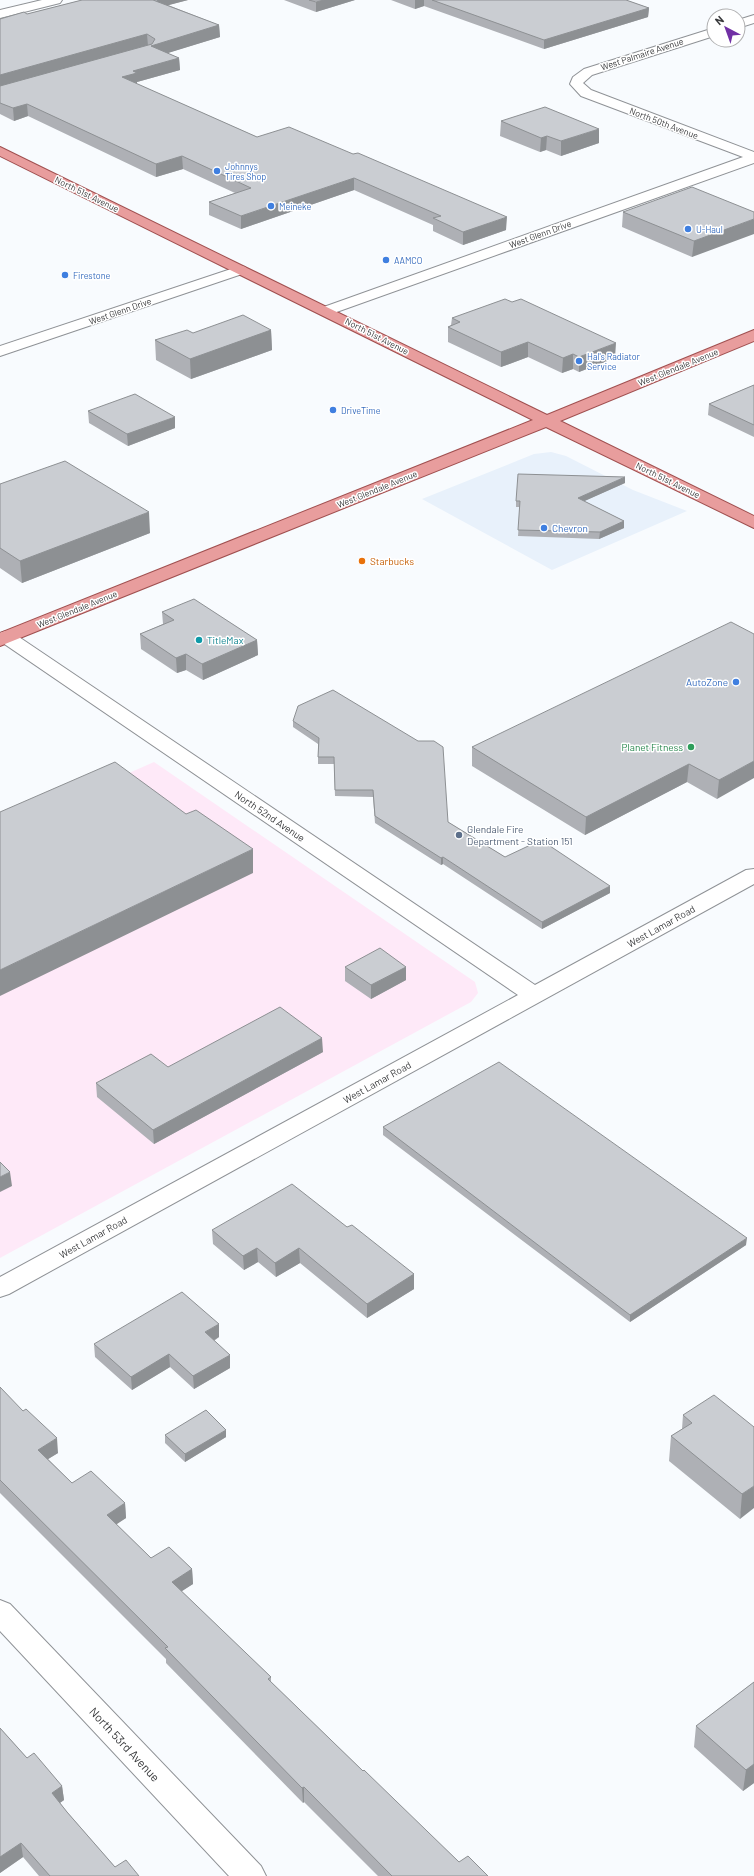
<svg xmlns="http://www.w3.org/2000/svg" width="754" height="1876" viewBox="0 0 754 1876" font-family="Barlow,sans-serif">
<rect width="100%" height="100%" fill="#f8fbfe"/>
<!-- built -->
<path fill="#e8f1fb" d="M551,452L566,456L633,490L687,511L552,570L422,499L534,454Z"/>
<!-- industrial -->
<path fill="#fee9f8" d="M154,762L475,982L478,993L471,1002L0,1258V830Z"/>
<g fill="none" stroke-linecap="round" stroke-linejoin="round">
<!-- minor casing -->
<g stroke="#8f9296" stroke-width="2">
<path id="minor" d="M42,0H62L60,3L0,18V10Z
M754,15V23L738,28V20Z
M714,28V36L592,75L583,83L591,90L754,152V163L331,314H321L318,311L321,308L743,157L581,96L570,84L573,77L584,69Z
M240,266L245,267L247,270L245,273L0,356V346Z
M6,631L13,633L535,985L746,870L754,869V884L9,1294L0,1297V1277L518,995L0,641V633Z
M0,1600L10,1604L261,1866L266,1876H229L0,1631Z"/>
</g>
<!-- major casing -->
<g stroke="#a05050" stroke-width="2">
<path id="major" d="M0,147L547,415L754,330V341L560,421L754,516V528L546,427L0,646V633L533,420L0,156Z"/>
</g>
<!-- minor -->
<use href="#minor" fill="#fff" fill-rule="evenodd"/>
<!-- major -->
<use href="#major" fill="#e89d9d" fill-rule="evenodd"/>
</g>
<!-- wall -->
<path fill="#aeb0b5" d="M82,0H188L168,5L219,25L220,37L167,53L179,58L180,70L137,82V84L257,137L506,230L463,245L433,231V225L354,190L241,229L209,215V202L235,193L183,169L156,177L28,116L14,121L0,114V19L27,14Z
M284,0H355L316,12Z
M391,0H626L649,8L648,17L544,49L424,6L415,9Z
M501,121L599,143L561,156L546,150L540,152L500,136Z
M623,212H754L692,257L622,227Z
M452,318L615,358L579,372L573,369L562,373L528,357L501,367L448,342V327L451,325Z
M271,330L272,350L191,379L156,360L155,340L193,333Z
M754,385V437L708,415L709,404Z
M88,411L175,428L128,446L89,423Z
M625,483L584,501L624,521V528L599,539L518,536L520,507H516V501Z
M0,484L150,533L22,583L0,568Z
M162,612L257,640L258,655L203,680L186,670L177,673L141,649L140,634L163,624Z
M754,634L717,799L687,782L585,835L472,766V747Z
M293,721L448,822L505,857L610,893L542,929L443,864L441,865L375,823L373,797L335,796L334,764H318V744L293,727Z
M345,967H406V980L371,999L345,981Z
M323,1052L154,1144L97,1097L96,1083L168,1067Z
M383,1127L746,1245L630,1322L383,1135Z
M347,1227L414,1274V1289L367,1318L300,1263L276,1277L258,1262L244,1270L213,1244L212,1230Z
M219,1337L214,1341L230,1368L194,1389L170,1367L132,1390L95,1357L94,1344Z
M0,1387L58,1453L48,1459L72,1483L125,1503L126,1518L116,1524L151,1558L192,1569L193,1584L181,1591L271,1677V1682L363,1771L459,1862L488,1876H378L304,1802L303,1803L166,1663V1659L0,1493Z
M683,1415L754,1427L740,1519L669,1461L671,1436L682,1429Z
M165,1435L226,1437L185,1462L165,1443Z
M754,1682V1783L743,1791L694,1747L696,1726Z
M0,1728L27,1758L62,1786L64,1800L60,1803L67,1812L115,1867L139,1876H39L23,1857L0,1873Z"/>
<!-- shaded-wall -->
<path fill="#8d9093" d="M157,0H188L158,8Z
M324,0H355L316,12V2Z
M415,0H424V6L415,9Z
M649,8L648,17L544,49V40Z
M219,25L220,37L152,58L151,46Z
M147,34L148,46L0,87V75Z
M179,58L180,70L137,82V85L122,77L133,71Z
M27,104L28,116L14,121L13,108Z
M599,129V143L561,156V141Z
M547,136L546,150L540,152L541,138Z
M182,156L183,169L156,177V164Z
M354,178V190L241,229V216Z
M507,217L506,230L463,245V232Z
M754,219V234L692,257L694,241Z
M271,330L272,350L191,379L190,359Z
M528,342V357L501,367V352Z
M616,343L615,358L579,372V357Z
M573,354V369L562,373L563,358Z
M175,417V428L128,446L127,434Z
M625,477V483L578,504V498Z
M149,512L150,533L22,583L20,561Z
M624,521V528L599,539L600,532Z
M257,640L258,655L203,680L202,664Z
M186,654V670L177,673L176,658Z
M754,761V778L717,799L719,780Z
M689,764L687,782L585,835L586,817Z
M253,849V873L0,996V970Z
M443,857V864L441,865V858Z
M610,886V893L542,929V922Z
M406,967V980L371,999V985Z
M322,1038L323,1052L154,1144L153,1130Z
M10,1172L12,1186L0,1192V1177Z
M747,1238L746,1245L630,1322V1315Z
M257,1248L258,1262L244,1270L243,1256Z
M299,1248L300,1263L276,1277L275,1263Z
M414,1274V1289L367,1318V1304Z
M219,1324V1337L206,1345L205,1332Z
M169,1354L170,1367L132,1390L131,1377Z
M230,1355V1368L194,1389L193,1376Z
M226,1430V1437L185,1462V1454Z
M57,1438L58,1453L40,1464L38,1450Z
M754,1486V1508L740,1519L742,1494Z
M125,1503L126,1518L108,1530L107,1515Z
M192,1569L193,1584L173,1597L172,1582Z
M754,1764V1783L743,1791L746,1770Z
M62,1786L64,1800L54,1807L52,1793Z
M304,1787V1802L303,1803L302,1788Z
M21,1843L23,1857L0,1873V1857Z"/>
<!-- building -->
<path fill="#cacdd2" stroke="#8d9093" d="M82,0H153L219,25L151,46L179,58L133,71L137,73L122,77L257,137L289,127L353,154L358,153L507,217L463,232L433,218L441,216L354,178L241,216L209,202L251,188L182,156L156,164L27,104L13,108L0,103V86L152,44L155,39L147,34L0,75V19L24,12L27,14Z
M309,0H324L316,2Z
M432,0H626L649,8L544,40Z
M545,107L599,129L561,141L547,136L541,138L501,121Z
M692,187L754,212V219L694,241L623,212Z
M505,299L512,302L521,299L616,343L579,357L573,354L563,358L528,342L501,352L448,327L460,322L452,318Z
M243,315L271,330L190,359L155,340L187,330L193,333Z
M754,385V425L709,404Z
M135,394L175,417L127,434L88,411Z
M65,461L149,512L20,561L0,548V484Z
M518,474L625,477L578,498L624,521L600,532L518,530L520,501H516Z
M194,599L257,640L202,664L186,654L176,658L140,634L174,620L162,612Z
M731,622L754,634V761L719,780L689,764L586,817L472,747Z
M333,690L418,741H434L443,747L448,822L505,857L541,840L610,886L542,922L443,857L441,858L375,816L373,790H335L334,757H318L319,738L293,721L298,706Z
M115,762L186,814L196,810L253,849L0,970V812Z
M380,948L406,967L371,985L345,967Z
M280,1007L322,1038L153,1130L96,1083L151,1054L168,1067Z
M499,1062L747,1238L630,1315L383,1127Z
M0,1162L10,1172L0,1177Z
M292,1184L347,1227L352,1225L414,1274L367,1304L299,1248L275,1263L257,1248L243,1256L212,1230Z
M182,1292L219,1324L205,1332L230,1355L193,1376L169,1354L131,1377L94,1344Z
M0,1387L23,1411L26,1409L57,1438L38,1450L72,1483L91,1471L125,1503L107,1515L151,1558L169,1547L192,1569L172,1582L271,1677L268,1679L363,1771L364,1770L459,1862L468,1856L488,1876H392L304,1787L302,1788L165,1648L168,1647L0,1480Z
M714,1395L754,1427V1486L742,1494L671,1436L692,1423L683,1415Z
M206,1410L226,1430L185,1454L165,1435Z
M754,1682V1764L746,1770L696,1726Z
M0,1728L27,1758L34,1753L62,1786L52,1793L67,1812L115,1867L126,1860L139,1876H50L21,1843L0,1857Z"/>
<!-- markers -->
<g fill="#3f7fe0" stroke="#fff" stroke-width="1.5">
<circle cx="217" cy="171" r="4"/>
<circle cx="271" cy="206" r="4"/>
<circle cx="688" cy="229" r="4"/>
<circle cx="386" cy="260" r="4"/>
<circle cx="65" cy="275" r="4"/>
<circle cx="579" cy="361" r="4"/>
<circle cx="333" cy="410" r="4"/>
<circle cx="544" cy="528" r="4"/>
<circle cx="736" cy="682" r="4"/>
</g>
<circle fill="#e8710a" stroke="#fff" stroke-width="1.5" cx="362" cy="561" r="4"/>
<circle fill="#0f9aa8" stroke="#fff" stroke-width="1.5" cx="199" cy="640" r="4"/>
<circle fill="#2e9e5b" stroke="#fff" stroke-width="1.5" cx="691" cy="747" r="4"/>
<circle fill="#5c6f8a" stroke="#fff" stroke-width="1.5" cx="459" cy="835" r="4"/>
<g text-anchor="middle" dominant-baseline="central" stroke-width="3" stroke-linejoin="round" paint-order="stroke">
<!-- far-street labels -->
<g font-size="9" fill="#393a3c" stroke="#fff">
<text transform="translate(642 54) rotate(-18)">West Palmaire Avenue</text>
<text transform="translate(664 123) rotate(21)">North 50th Avenue</text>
<text transform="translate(87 194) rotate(26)">North 51st Avenue</text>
<text transform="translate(540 234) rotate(-20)">West Glenn Drive</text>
<text transform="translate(120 311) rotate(-19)">West Glenn Drive</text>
<text transform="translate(377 336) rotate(27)">North 51st Avenue</text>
<text transform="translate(678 367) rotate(-22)">West Glendale Avenue</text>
<text transform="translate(668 480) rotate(26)">North 51st Avenue</text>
<text transform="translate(377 489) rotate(-22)">West Glendale Avenue</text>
<text transform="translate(77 609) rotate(-22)">West Glendale Avenue</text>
</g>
<!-- far-shop labels -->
<g font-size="9" fill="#366cbe" stroke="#fff" text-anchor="start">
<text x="225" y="166">Johnnys<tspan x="225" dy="10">Tires Shop</tspan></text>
<text x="279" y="206">Meineke</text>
<text x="696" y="229">U-Haul</text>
<text x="394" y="260">AAMCO</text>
<text x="73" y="275">Firestone</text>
<text x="587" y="356">Hal's Radiator<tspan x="587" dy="10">Service</tspan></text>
<text x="341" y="410">DriveTime</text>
</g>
<!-- shop labels -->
<g font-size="10" fill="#366cbe" stroke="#fff" text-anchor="start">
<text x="552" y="528">Chevron</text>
<text x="728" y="682" text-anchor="end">AutoZone</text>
</g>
<!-- food labels -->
<g font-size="10" fill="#c56008" stroke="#fff" text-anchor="start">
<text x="370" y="561">Starbucks</text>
</g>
<!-- culture labels -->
<g font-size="10" fill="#0d838f" stroke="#fff" text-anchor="start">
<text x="207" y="640">TitleMax</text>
</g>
<!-- leisure labels -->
<g font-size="10" fill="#27864d" stroke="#fff" text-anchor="end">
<text x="683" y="747">Planet Fitness</text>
</g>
<!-- street labels -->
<g font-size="10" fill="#393a3c" stroke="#fff">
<text transform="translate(270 816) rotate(34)">North 52nd Avenue</text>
<text transform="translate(661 926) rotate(-29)">West Lamar Road</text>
<text transform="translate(377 1082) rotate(-29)">West Lamar Road</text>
<text transform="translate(93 1237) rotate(-29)">West Lamar Road</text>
</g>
<!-- service labels -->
<g font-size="10" fill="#4e5e75" stroke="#fff" text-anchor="start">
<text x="467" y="829">Glendale Fire<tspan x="467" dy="12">Department - Station 151</tspan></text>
</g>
<!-- near-street labels -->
<g font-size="12" fill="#393a3c" stroke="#fff">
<text transform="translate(125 1744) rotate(47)">North 53rd Avenue</text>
</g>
</g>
<!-- north arrow -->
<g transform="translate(726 28) rotate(319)"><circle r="19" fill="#ffffff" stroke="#b0b0b1"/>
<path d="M0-3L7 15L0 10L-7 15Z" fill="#7130a5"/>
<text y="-6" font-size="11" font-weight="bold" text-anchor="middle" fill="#393a3c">N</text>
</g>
</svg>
